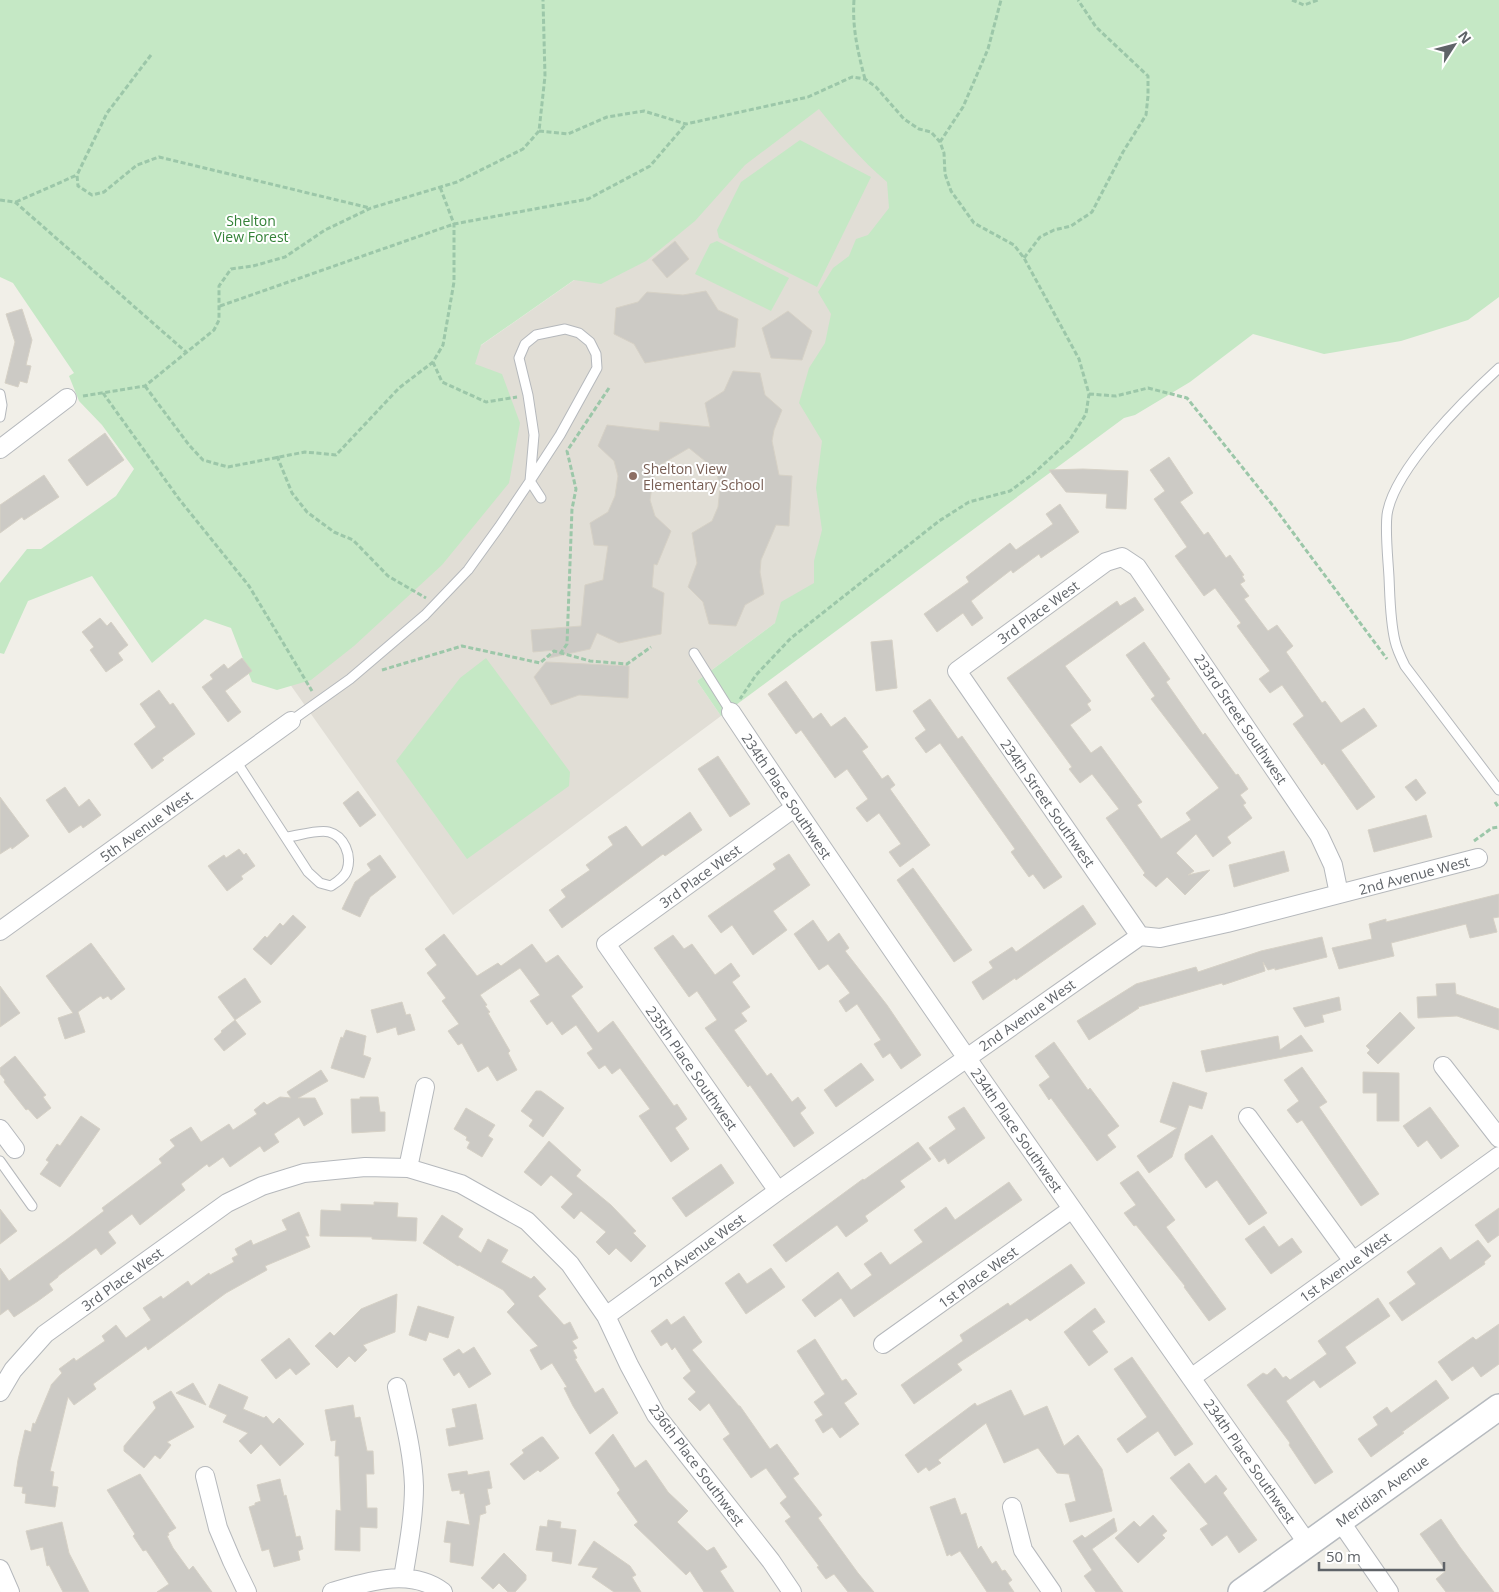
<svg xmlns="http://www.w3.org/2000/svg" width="1499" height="1592" viewBox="0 0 1499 1592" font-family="'Open Sans',sans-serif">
<rect width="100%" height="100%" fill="#f1efe8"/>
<!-- education -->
<path fill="#e1ded6" d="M850,87L1068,405L697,681L721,716L453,915L193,547Z"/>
<!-- green -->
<path fill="#c5e8c5" d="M0,0H1499V297L1468,320L1401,341L1324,354L1253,334L1190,382L1135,415L1124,418L721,716L697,681L775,623L781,602L814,583V561L822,530L816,488L822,441L799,403L809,368L825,343L831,314L818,292L833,268L849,256L856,239L868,235L889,208L887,182C861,160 840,135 819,109L745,165L695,221L646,261L601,284L574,280L481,345L475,364L502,374L520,423L509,483L442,565L354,646L311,680L277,690L252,682L231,628L205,619L152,663L92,576L28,601L4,654L0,653V583L27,549H41L116,496L134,469L102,425L79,401L69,376L74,373L19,292L13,283L0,277Z
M800,140L871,177L817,287L719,238L717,230L741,182Z
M717,241L789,278L771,311L695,274L710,244Z
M486,658L570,772L569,786L467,859L396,761L460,678Z"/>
<!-- building -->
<path fill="#cccac5" stroke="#d6d1c6" d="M675,241L689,259L667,278L652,260Z
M706,291L718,310L738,319L735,347L645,363L634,344L614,334L616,308L638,302L647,292L683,295Z
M22,309L32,340L26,365L31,366L27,383L20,381L18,387L5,383L15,342L6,314Z
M788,311L812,331L802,360L771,358L762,328Z
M733,371L760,373L765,395L782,410L774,430L772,441L779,475L792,476L789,526L776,525L761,560L760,572L764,594L745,605L736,626L709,624L703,602L688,587L697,563L692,533L712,521L718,507L720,487L716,470L689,448L660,465L653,480L650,500L655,516L671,531L657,565L654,564L652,587L664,593L661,634L619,643L597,633L590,649L549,658L555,650L533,652L531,630L581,626L585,585L603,580L608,546L594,545L590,523L608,512L615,496L618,476L614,461L598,446L607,425L659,431L660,422L710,427L705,403L724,391Z
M105,433L124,460L87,486L68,460Z
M1169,457L1193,493L1180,502L1204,535L1208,532L1226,558L1230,555L1244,575L1242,576L1245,581L1240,584L1249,596L1244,599L1268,631L1277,625L1293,646L1286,652L1322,703L1325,701L1341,723L1364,708L1377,726L1341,750L1375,797L1357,810L1324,763L1322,765L1293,724L1304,716L1282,685L1270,693L1259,679L1270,671L1237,626L1241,623L1215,588L1204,596L1175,556L1187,547L1154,499L1165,491L1150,470Z
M1083,469L1128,471L1126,509L1106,508L1107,494L1066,492L1049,470Z
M44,475L59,497L24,520L22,517L0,533V505Z
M1060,504L1079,532L1041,558L1039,554L1013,573L1011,570L971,601L983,618L972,626L963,613L937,632L924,614L969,582L966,577L1010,543L1016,550L1053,524L1046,514Z
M1135,597L1144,610L1065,666L1091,701L1087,704L1091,710L1070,725L1091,753L1101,746L1142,802L1137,805L1161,839L1191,820L1186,813L1219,788L1151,699L1155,696L1126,655L1144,642L1170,679L1166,682L1203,735L1205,733L1236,775L1238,774L1248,789L1240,795L1246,803L1243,805L1252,818L1227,837L1231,843L1213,857L1196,834L1176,853L1194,871L1188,875L1210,870L1185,895L1167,877L1156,887L1143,875L1145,873L1106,818L1119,809L1092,774L1080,783L1069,769L1072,767L1007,678L1117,601L1120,606Z
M100,618L107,626L111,622L128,645L118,653L123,660L106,672L90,650L94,647L82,632Z
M892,640L897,688L876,691L871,642Z
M242,658L252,671L225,691L241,712L228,722L202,687L213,679L210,675L224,664L228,669Z
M546,662L629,666L628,698L579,695L551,705L534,677Z
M786,681L813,719L821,713L831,727L845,717L868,747L862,751L882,779L888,775L895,785L890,789L930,845L900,867L889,852L901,844L879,813L867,822L856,808L868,799L847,769L835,778L801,730L796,734L768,694Z
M159,690L170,705L173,703L195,734L162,758L164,760L152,769L134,744L156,727L140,704Z
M930,699L958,739L962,736L1062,877L1044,889L1033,874L1029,877L1011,852L1015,849L940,743L926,753L915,738L926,730L913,711Z
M718,756L750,804L730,817L698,769Z
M1416,779L1426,793L1416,801L1405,787Z
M65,787L79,807L89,799L101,815L83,828L81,825L69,833L46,800Z
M358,791L376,815L360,827L343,803Z
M0,797L29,836L12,849L11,847L0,854Z
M690,812L702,830L665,856L663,854L562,928L549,910L566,897L561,890L590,870L586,865L613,845L608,837L626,826L642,847Z
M1426,815L1432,837L1374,852L1368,830Z
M239,849L244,855L246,853L255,866L241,876L243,879L227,891L208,866L224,855L226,858Z
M1284,851L1289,871L1234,887L1229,865Z
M789,854L810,885L773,911L787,930L753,955L732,925L721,933L708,916L776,869L773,864Z
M380,855L396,877L370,897L360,917L342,909L355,882L371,870L367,864Z
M913,868L972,950L954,962L897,880Z
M1499,894V917L1493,918L1497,932L1470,938L1466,924L1450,928L1391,943L1394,956L1339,969L1332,948L1372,939L1369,924L1386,919V922Z
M1083,905L1096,924L1016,980L1015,978L983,1000L972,982L993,968L989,962L1012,947L1016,952Z
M293,915L306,927L271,965L253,949L265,936L267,938L280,923L283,926Z
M813,920L828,942L839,933L849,948L845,951L887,1005L921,1055L901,1069L890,1053L883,1058L874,1044L881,1040L857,1004L846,1012L839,1001L850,993L828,964L819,970L794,934Z
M444,934L477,976L498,963L501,966L532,944L546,963L558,955L583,987L571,996L598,1033L613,1021L674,1106L677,1104L687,1119L675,1128L689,1149L671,1162L639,1116L650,1109L620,1068L612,1074L605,1065L599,1069L587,1053L593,1049L576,1025L562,1035L552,1021L547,1025L530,1001L540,995L520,968L480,995L487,1005L485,1006L490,1012L488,1013L510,1051L508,1053L517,1070L497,1081L488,1066L478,1072L462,1043L458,1045L448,1031L459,1024L442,1001L446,998L427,973L437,965L425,949Z
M673,935L684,949L692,944L715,975L731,963L740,976L732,982L750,1007L741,1013L747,1021L734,1030L767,1076L771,1073L792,1102L798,1097L806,1108L800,1113L814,1133L794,1147L750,1085L748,1087L705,1028L717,1020L697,991L689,997L654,948Z
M1322,937L1327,957L1275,970V968L1268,970L1263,962L1265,971L1223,985L1222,983L1138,1007L1139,1008L1089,1040L1077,1021L1136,984L1196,967L1198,972L1261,951Z
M91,943L125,989L111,1000L108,996L103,999L101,996L99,997L78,1012L85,1032L65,1039L58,1018L73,1013L46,976Z
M245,978L261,1002L235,1020L246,1034L224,1051L214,1039L222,1032L221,1031L235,1020L218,997Z
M1455,983L1456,994L1499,1009V1030L1457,1016L1418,1018L1417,997L1437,996L1436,984Z
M0,986L20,1013L0,1027Z
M1339,997L1341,1010L1322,1015L1324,1022L1305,1027L1293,1008Z
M402,1002L406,1015L410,1014L415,1030L398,1035L396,1027L377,1033L371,1010Z
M1400,1012L1415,1028L1378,1064L1367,1053L1370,1050L1366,1046Z
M346,1030L366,1036L363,1055L371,1058L364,1078L331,1068L341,1037L343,1038Z
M1301,1035L1313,1051L1206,1072L1201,1051L1278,1036L1280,1050Z
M1054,1042L1088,1090L1090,1088L1119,1126L1107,1135L1116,1147L1097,1161L1051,1098L1049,1100L1039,1085L1050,1077L1035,1056Z
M15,1056L46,1095L43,1097L51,1108L37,1119L28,1109L26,1110L4,1082L5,1080L0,1074V1068Z
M861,1063L874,1080L836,1107L824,1090Z
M1302,1067L1327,1102L1319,1107L1379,1194L1361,1206L1302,1120L1297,1123L1287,1110L1299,1101L1284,1080Z
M321,1070L328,1081L298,1098H315L323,1114L304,1126L299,1117L274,1134L279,1142L264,1152L260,1146L230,1167L223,1157L209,1167L207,1164L181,1184L185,1190L140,1225L132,1214L108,1232L116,1243L101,1255L96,1248L58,1276V1277L49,1284L53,1290L38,1301L14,1317L8,1309L0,1315V1268L9,1281L66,1240L104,1211L102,1208L162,1163L159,1159L175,1146L170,1140L191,1127L201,1142L229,1124L233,1130L257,1114L254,1110L264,1102L267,1105L280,1097L291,1098L287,1092Z
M1363,1072L1399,1073V1121H1377V1093H1363Z
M1173,1082L1207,1093L1202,1109L1189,1105L1172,1157L1149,1173L1137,1156L1177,1128L1160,1122Z
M536,1091H541L564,1108L543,1137L529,1126L533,1120L521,1111Z
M360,1097H378L380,1112H385V1131L352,1133L351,1099H360Z
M964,1107L985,1138L948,1164L945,1158L939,1162L929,1148L956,1129L948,1117Z
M1430,1107L1459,1146L1441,1159L1427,1140L1418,1147L1403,1126Z
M466,1108L495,1125L488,1136L493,1139L482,1157L467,1148L470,1142L466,1140L467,1137L454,1129Z
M81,1116L100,1129L60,1187L40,1174L49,1162L46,1160L57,1144L60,1146Z
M1212,1135L1267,1213L1249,1225L1217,1180L1206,1188L1185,1159V1154Z
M549,1141L581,1170L576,1176L611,1205L636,1231L633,1233L646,1246L631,1262L616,1248L609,1255L596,1242L606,1232L581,1211L574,1219L561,1207L573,1194L551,1175L541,1186L524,1172Z
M918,1142L931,1159L900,1181L905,1187L865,1216L868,1221L846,1237L837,1225L786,1262L773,1245L863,1179L864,1180Z
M721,1164L734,1183L686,1217L672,1198Z
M1138,1171L1175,1220L1166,1227L1226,1309L1209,1321L1184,1287L1185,1286L1136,1225L1134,1226L1124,1213L1136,1205L1120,1183Z
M1009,1182L1022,1200L854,1317L841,1298L815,1317L802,1300L838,1272L851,1290L872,1275L864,1264L881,1252L890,1265L923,1242L914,1230L946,1207L955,1220Z
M374,1202L398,1203L397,1217L417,1218L416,1241L372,1239V1237L320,1236L321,1210L341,1211V1204L374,1205Z
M1499,1208V1235L1488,1243L1475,1225Z
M0,1209L17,1231L0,1244Z
M299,1212L309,1236H305L310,1247L265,1266L267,1270L226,1293L148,1350L146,1346L93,1384L96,1389L74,1405L68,1397L50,1471L54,1472L52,1486L58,1487L55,1507L25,1503L26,1494L22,1493L23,1487L14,1486L18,1460L25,1430L31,1432L33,1423L35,1424L51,1386V1385L62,1373L59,1369L74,1358L76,1361L105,1341L102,1336L116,1325L126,1338L151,1320L143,1308L161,1296L163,1299L188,1281L191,1286L209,1273L210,1275L234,1262L232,1258L238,1255L235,1249L251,1240L253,1245L287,1230L282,1220Z
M442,1215L463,1229L458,1237L481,1253L488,1239L508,1250L501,1262L531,1279L534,1276L546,1289L538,1296L564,1325L570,1322L578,1338L572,1341L577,1348L573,1350L577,1358L575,1359L595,1393L603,1388L618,1413L590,1434L573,1406L564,1388L567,1387L552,1363L541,1370L530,1350L538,1346L507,1312L515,1304L503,1290L459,1265L458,1266L423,1243Z
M1264,1226L1279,1247L1292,1238L1302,1252L1271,1274L1245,1239Z
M1478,1240L1491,1256L1484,1262L1485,1264L1402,1321L1389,1303L1416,1284L1407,1272L1441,1247L1450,1260Z
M1071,1264L1085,1283L1030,1321L1027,1318L957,1364L962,1370L914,1404L901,1385L963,1341L960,1335L1008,1303L1010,1306Z
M771,1268L785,1287L746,1314L725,1283L739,1273L747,1284Z
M397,1294L395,1332L363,1345L367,1350L355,1362L349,1356L337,1368L315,1346L330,1332L334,1336L361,1309Z
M1378,1298L1390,1316L1345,1347L1356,1363L1320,1388L1314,1380L1286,1401L1333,1472L1315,1484L1289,1445L1290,1443L1247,1385L1263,1373L1267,1375L1275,1368L1283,1378L1286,1376L1290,1380L1327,1354L1318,1341Z
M418,1306L454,1317L448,1338L429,1332L426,1341L409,1335Z
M1095,1308L1105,1322L1092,1331L1108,1352L1089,1366L1064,1332Z
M684,1316L702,1342L692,1350L739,1406H740L770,1449L777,1444L799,1474L793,1478L822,1515L818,1518L858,1573L874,1592H848L834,1574L826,1579L817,1567L819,1566L785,1521L791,1517L780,1503L787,1497L766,1468L751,1478L723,1439L730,1434L709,1403L700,1411L688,1399L696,1392L683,1378L691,1371L675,1347L672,1350L667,1342L661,1346L651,1331L667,1319L671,1325Z
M1499,1324V1364L1481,1377L1473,1366L1452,1381L1438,1362L1473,1337L1476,1340Z
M289,1338L310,1364L296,1375L290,1368L276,1379L261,1360Z
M815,1339L842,1381L846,1379L857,1394L844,1403L859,1424L840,1438L832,1427L823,1433L815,1420L823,1415L814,1402L825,1394L797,1351Z
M474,1347L491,1374L469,1388L459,1372L454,1376L443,1359L459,1349L463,1354Z
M1132,1357L1193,1444L1175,1456L1158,1431L1127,1453L1117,1439L1147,1417L1114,1369Z
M1436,1380L1449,1398L1402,1432L1404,1433L1371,1457L1358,1439L1378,1425L1373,1417L1387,1407L1391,1413Z
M193,1383L206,1405L176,1393Z
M219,1384L248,1397L243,1409L264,1418L266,1416L273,1424L279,1418L304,1444L280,1466L261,1444L251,1454L239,1441L248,1433L223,1422L227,1415L209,1407Z
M1011,1390L1024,1416L1047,1406L1064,1446L1078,1435L1102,1469L1112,1511L1070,1522L1065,1504L1076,1501L1069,1474L1057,1473L1038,1448L1004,1463L986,1423L938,1460L941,1463L929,1471L926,1467L918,1473L905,1455L975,1403L977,1406Z
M171,1391L194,1427L167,1442L171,1445L160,1459L155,1455L144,1468L124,1451V1446L156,1408L153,1402Z
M476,1404L483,1439L449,1446L446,1429L456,1427L452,1409Z
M353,1405L355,1418L360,1417L367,1451H373L374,1474H366L367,1508H377V1528L360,1527V1551L335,1550L336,1510L341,1511L339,1456H335L336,1440L331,1441L325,1410Z
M613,1434L635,1468L646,1460L668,1492L688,1511L677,1522L707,1551L714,1547L727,1567L720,1571L734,1592H704L690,1571L686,1575L634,1525L638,1522L617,1493L620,1490L595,1453Z
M541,1437H543L559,1458L540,1472L538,1470L524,1480L510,1464L524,1453L522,1450Z
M1189,1463L1205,1484L1216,1475L1227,1489L1223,1493L1257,1540L1239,1553L1227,1535L1212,1546L1200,1529L1208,1524L1170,1478Z
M467,1471L468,1475L489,1471L492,1488L487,1489L490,1504L485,1506L486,1513L480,1515L473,1566L450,1562L451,1543L444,1542L447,1521L470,1525L464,1493L460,1494V1490L452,1491L448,1474Z
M140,1474L176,1528L168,1533L169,1535L167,1536L173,1548L189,1570L193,1566L212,1592H157L169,1584L146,1550L143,1551L133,1536L135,1534L107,1490Z
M280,1479L284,1496L286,1495L296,1537L300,1536L303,1549L298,1551L300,1560L274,1567L269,1549L262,1551L249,1507L255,1505V1503L261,1501L257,1485Z
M955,1498L961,1515L966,1513L978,1549L981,1546L992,1564L996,1561L1002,1571L1005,1570L1012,1580L1008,1583L1014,1592H987L960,1551L951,1556L950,1554L947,1556L930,1507Z
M1153,1515L1167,1531L1162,1535L1165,1538L1138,1563L1115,1538L1134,1521L1140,1527Z
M1114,1518L1117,1531L1092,1549L1123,1592H1096L1084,1576L1092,1570L1073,1541L1082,1535L1085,1538Z
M1441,1519L1460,1547L1494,1592H1446L1436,1579L1446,1571L1420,1534Z
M548,1520L561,1522L560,1528L576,1530L571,1564L552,1561L553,1552L536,1550L540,1526L547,1527Z
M62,1522L69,1553L89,1592H63L49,1565L47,1566L43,1547L31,1550L26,1531Z
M594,1541L630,1566L636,1575L632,1577L641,1592H614L592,1577L598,1568L578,1565Z
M504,1553L526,1575V1580L515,1592H508L499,1583L493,1589L481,1578Z"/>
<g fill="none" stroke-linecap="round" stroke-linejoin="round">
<!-- lane casing -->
<g stroke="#b5b8bc" stroke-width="11">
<path id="lane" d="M1499,368C1465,399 1393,470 1387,515C1385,532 1388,559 1389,577C1390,598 1390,620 1395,641C1397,650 1401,658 1405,666L1499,790
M0,394L2,405L0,417
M694,653L731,712
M291,721L350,679L425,615L468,570L499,527L530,481L560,435L597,368L596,354L590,342L579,333L565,329L536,335L525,344L519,358L528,395L534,435L530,481L541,498
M236,761L308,872L320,883L331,886C337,882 345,877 347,870C352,855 344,836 329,832C319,829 297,836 287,837
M0,1161L32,1206"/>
</g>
<!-- street casing -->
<g stroke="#b5b8bc" stroke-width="20">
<path id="street" d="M0,449L67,398
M731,712C918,993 1114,1268 1308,1544
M0,931L291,721
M1140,936L957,671L1106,562L1122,557L1137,567L1319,835L1333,865L1339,894
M1443,1066L1499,1138
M1248,1117L1353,1261
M0,1129L15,1149
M408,1168L425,1087
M778,1191L606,944L794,808
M606,1316L778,1191L1140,936L1160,938L1227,923L1478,858
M883,1344L1072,1209
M1191,1378L1499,1156
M397,1387C404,1419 413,1453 414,1486C414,1517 408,1548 403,1578
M0,1392L13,1370L45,1334L227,1203L262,1186L304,1173L365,1167L408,1168L461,1184L527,1221L570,1264L606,1316L629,1365L656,1415L771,1561L792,1592
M205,1476L218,1528L232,1561L247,1592
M1012,1507L1023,1550L1052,1592
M1340,1521L1389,1592
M0,1569L10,1592
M332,1592C367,1582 410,1567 443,1592"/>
</g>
<!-- secondary casing -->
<g stroke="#b6babf" stroke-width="28">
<path id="secondary" d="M1241,1592L1499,1407"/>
</g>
<!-- path -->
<path stroke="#9cc7a9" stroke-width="3" stroke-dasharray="5 2.5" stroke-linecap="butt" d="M854,0C852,27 858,53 865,79
M1292,0L1304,5L1318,0
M151,55L107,113L77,175L78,186L92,195L104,192L137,165L159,157L370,208
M539,131L568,134L607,117L644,111L686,124L808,97L852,77L865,79L876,87L904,119L919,129L931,132L940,142L944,153L945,174L951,191L974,223L1014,245L1024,258L1079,359L1089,394L1086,414L1069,441L1033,474L1010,491L969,502L939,521L791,638L756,675L740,699
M940,142L963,107L988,49L1001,0
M0,200L15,202L186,352
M16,202L77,175
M1024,258L1040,237L1054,230L1071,226L1092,212L1123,152L1146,115L1148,96V76L1096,27L1078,0
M220,306L454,224L588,199L650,166L686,124
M433,362L442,382L486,402L517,397
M145,386L189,445L203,460L228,467L305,452L336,455L399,388L433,362L443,345L454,282V224L440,187
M103,393L179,499L249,586L312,691
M1089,394L1116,396L1148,388L1187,398L1274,507L1387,659
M83,396L145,386L214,330L219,320V286L231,269L253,266L285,257L325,230L371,208L457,182L523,149L539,131L545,76L543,0
M277,456L292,493L307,512L334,532L353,540L388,576L426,598
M560,654L567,644L572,509L576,489L567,451L609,388
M382,670L462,646L540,663L554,651L590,661L627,664L651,647
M1495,802L1499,808
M1474,841L1492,828L1499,827"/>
<!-- lane -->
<use href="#lane" stroke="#fff" stroke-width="9"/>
<!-- street -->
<use href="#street" stroke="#fff" stroke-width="18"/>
<!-- secondary -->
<use href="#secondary" stroke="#fff" stroke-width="25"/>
</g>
<!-- markers -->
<circle fill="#8d6e63" stroke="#fff" stroke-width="2" cx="633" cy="476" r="5"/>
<g text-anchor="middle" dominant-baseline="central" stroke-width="4" stroke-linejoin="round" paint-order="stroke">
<!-- park labels -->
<g font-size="14" fill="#348238" stroke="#fff">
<text x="251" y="220">Shelton<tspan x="251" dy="16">View Forest</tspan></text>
</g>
<!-- education labels -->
<g font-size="14" fill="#785e54" stroke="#fff" text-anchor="start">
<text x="643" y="468">Shelton View<tspan x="643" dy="16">Elementary School</tspan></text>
</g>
<!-- street labels -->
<g font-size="14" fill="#5f6368" stroke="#fff">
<text transform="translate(1038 612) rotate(-36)">3rd Place West</text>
<text transform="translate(1241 719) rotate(56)">233rd Street Southwest</text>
<text transform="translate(787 796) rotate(56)">234th Place Southwest</text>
<text transform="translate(1048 803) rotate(55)">234th Street Southwest</text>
<text transform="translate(146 826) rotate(-36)">5th Avenue West</text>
<text transform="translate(1414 875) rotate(-15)">2nd Avenue West</text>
<text transform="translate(700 876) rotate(-36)">3rd Place West</text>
<text transform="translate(1027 1015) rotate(-35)">2nd Avenue West</text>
<text transform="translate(692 1068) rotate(55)">235th Place Southwest</text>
<text transform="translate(1017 1130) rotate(55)">234th Place Southwest</text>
<text transform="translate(697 1250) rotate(-36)">2nd Avenue West</text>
<text transform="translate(1345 1267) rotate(-36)">1st Avenue West</text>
<text transform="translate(978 1277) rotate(-36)">1st Place West</text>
<text transform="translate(122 1279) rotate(-36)">3rd Place West</text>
<text transform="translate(1250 1461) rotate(55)">234th Place Southwest</text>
<text transform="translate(697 1465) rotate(53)">236th Place Southwest</text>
<text transform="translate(1382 1491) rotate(-36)">Meridian Avenue</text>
</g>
</g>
<!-- north arrow -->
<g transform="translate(1454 45) rotate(54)" stroke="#ffffff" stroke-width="4" paint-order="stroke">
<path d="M0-4L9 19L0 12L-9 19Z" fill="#5f6368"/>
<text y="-8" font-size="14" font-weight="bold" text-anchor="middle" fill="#5f6368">N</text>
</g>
<!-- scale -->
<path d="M1319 1562v8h125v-8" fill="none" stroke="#5f6368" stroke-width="2.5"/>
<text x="1326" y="1562" font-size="15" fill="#5f6368" stroke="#ffffff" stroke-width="4" paint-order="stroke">50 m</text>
</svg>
